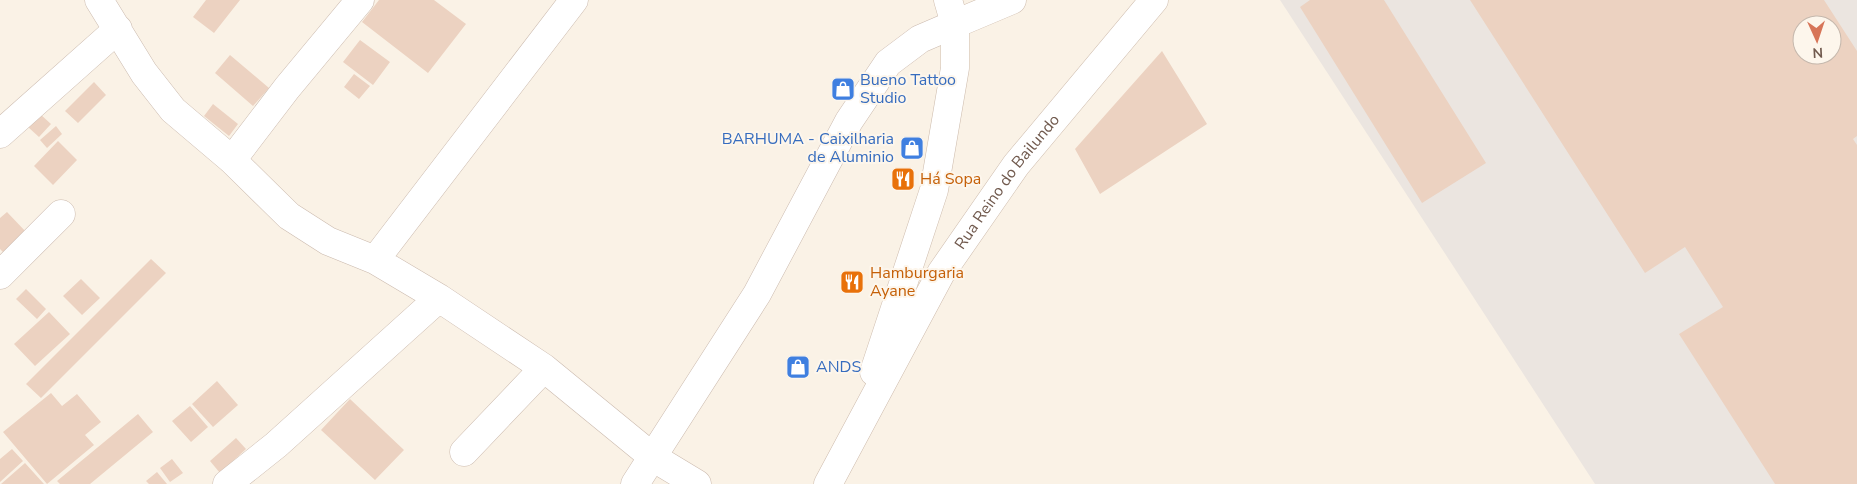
<svg xmlns="http://www.w3.org/2000/svg" width="1857" height="484" viewBox="0 0 1857 484" font-family="'Nunito Sans',sans-serif">
<rect width="100%" height="100%" fill="#faf2e6"/>
<!-- industrial -->
<path fill="#ebe5e0" fill-rule="evenodd" d="M1280,0H1857V484H1595ZM1802,25H1832V55H1802Z"/>
<!-- building -->
<path fill="#ecd2c1" fill-rule="evenodd" d="M206,0H240L214,33L193,17Z
M379,0H434L466,24L428,73L362,22Z
M1310,0H1384L1486,163L1422,203L1300,7Z
M1470,0H1824L1857,51V136L1853,139L1857,145V484H1775L1679,334L1723,307L1685,247L1645,273ZM1802,25H1832V55H1802Z
M360,40L390,62L373,85L343,62Z
M1162,51L1207,124L1100,194L1075,149Z
M230,55L269,88L253,106L215,73Z
M354,74L370,86L359,99L344,87Z
M94,82L106,95L78,123L65,111Z
M213,104L238,124L229,136L204,116Z
M40,114L51,124L39,137L28,127Z
M56,126L62,134L47,148L40,140Z
M58,141L77,160L53,185L34,166Z
M7,212L27,233L5,254L0,249V218Z
M151,259L166,273L41,398L26,384Z
M81,279L100,298L82,315L63,296Z
M26,289L46,309L37,319L16,299Z
M49,312L70,334L35,366L14,344Z
M217,381L238,405L213,427L192,404Z
M51,393L62,406L77,394L101,422L85,435L94,445L47,484L3,432Z
M350,399L404,450L375,480L321,430Z
M190,406L208,427L191,442L172,421Z
M138,414L153,432L90,484H60L57,481Z
M236,438L246,449L220,473L210,461Z
M12,449L23,461L0,482V459Z
M172,459L183,473L170,482L160,468Z
M25,463L44,484H1Z
M157,472L167,484H149L146,481Z"/>
<g fill="none" stroke-linecap="round" stroke-linejoin="round">
<!-- street casing -->
<g stroke="#cbbaae" stroke-width="29">
<path id="street" d="M99,0L144,73L173,110L232,160L289,216L328,241L375,260L439,298L544,368L654,458L697,484
M0,134L118,29
M232,160L287,88L360,0
M375,260L574,0
M0,275L61,214
M464,452L544,368
M227,484L276,445L439,298
M635,484L757,294L849,121L888,63L920,39L955,24"/>
</g>
<!-- secondary casing -->
<g stroke="#cdbbac" stroke-width="29">
<g id="secondary">
<path d="M955,24L1012,0"/>
<path d="M874,372L934,190L955,68V24L948,0"/>
<path id="s1" d="M828,484L941,273L1016,165L1154,0"/>
</g>
</g>
<!-- street -->
<use href="#street" stroke="#fff" stroke-width="28"/>
<!-- secondary -->
<use href="#secondary" stroke="#fff" stroke-width="28"/>
</g>
<!-- icons -->
<defs>
<g id="shop-square" transform="scale(1.25)"><rect x="-9" y="-9" width="18" height="18" rx="4" fill="#3f7fe0" stroke="#fdf6ec"/><path d="M-5-2.5h2.3a2.7 3.5 0 0 1 5.4 0H5L5.5 6h-11ZM-1.5-2.5h3a1.5 2.3 0 0 0-3 0Z" fill="#fff"/></g>
<g id="restaurant-square" transform="scale(1.25)"><rect x="-9" y="-9" width="18" height="18" rx="4" fill="#e8710a" stroke="#fdf6ec"/><path d="M-5-6h1v4h1v-4h1v4h1v-4h1v5L-1.5 .5V6h-2V.5L-5-1ZM5-6V6H3V1.5H1.5Q1.5-4 5-6Z" fill="#fff"/></g>
</defs>
<g fill-rule="evenodd">
<use href="#shop-square" x="843" y="89"/>
<use href="#shop-square" x="912" y="148"/>
<use href="#restaurant-square" x="903" y="179"/>
<use href="#restaurant-square" x="852" y="282"/>
<use href="#shop-square" x="798" y="367"/>
</g>
<g text-anchor="middle" dominant-baseline="central" stroke-width="4" stroke-linejoin="round" paint-order="stroke">
<!-- shop labels -->
<g font-size="16" fill="#366cbe" stroke="#fdf6ec" text-anchor="start">
<text x="860" y="80">Bueno Tattoo<tspan x="860" dy="18">Studio</tspan></text>
<text x="894" y="139" text-anchor="end">BARHUMA - Caixilharia<tspan x="894" dy="18">de Aluminio</tspan></text>
<text x="816" y="367">ANDS</text>
</g>
<!-- food labels -->
<g font-size="16" fill="#c56008" stroke="#fdf6ec" text-anchor="start">
<text x="920" y="179">Há Sopa</text>
<text x="870" y="273">Hamburgaria<tspan x="870" dy="18">Ayane</tspan></text>
</g>
<!-- street labels -->
<g font-size="16" fill="#715a4e" stroke="#fdf6ec">
<text stroke="none"><textPath href="#s1" startOffset="352">Rua Reino do Bailundo</textPath></text>
</g>
</g>
<!-- north arrow -->
<g transform="translate(1817 40) rotate(177)"><circle r="24" fill="#fdf6ec" stroke="#c5b8ad"/>
<path d="M0-4L9 19L0 12L-9 19Z" fill="#d77558"/>
<text y="-8" font-size="14" font-weight="bold" text-anchor="middle" fill="#715a4e">N</text>
</g>
</svg>
